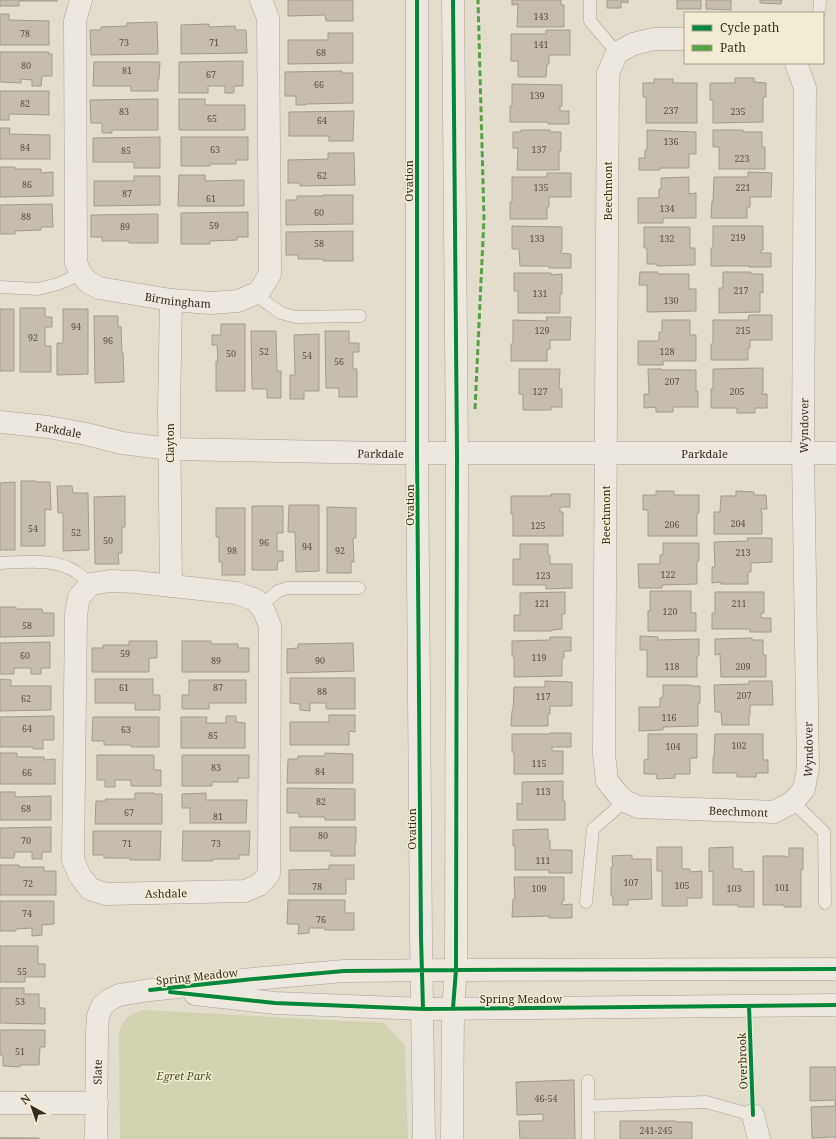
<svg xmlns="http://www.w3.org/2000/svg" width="836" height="1139" viewBox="0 0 836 1139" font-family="'Noto Serif',serif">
<rect width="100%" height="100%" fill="#e3ddcd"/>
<!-- green -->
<path fill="#d0d2b1" d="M143,1010L384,1023L405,1046L408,1139H120L119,1033C124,1018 128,1015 143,1010Z"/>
<!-- building -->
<path fill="#c6bdaf" stroke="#a39a8d" d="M0,0H57V1H19V6H0Z
M288,0H353V21H326L325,15L288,16Z
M512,0H561V5H564V27H517L518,4L512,5Z
M607,0H628V3L621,2V8H607Z
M677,0H701V9H677Z
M706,0H731V10L706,9Z
M760,0H782L781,4L760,3Z
M0,14H9V20L49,21V45H0Z
M157,22L158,54L91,55L90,30H101V27L127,26V23Z
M209,24V27L235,26L236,30H246L247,53L181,54V25Z
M546,30H570V55H549V64H547L546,77H518V61H511V34H546Z
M328,33H353V63L288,64V40H328Z
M0,52H49L48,54H52V76H42L41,86H32V80L21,79V83L0,82Z
M243,61V86H234V93H225V86H208V93H179V62Z
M94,62H160L159,79H158V91H131V86H93Z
M342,71V73H353V103L306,104V105H296V96H285V72Z
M735,78H754V82L766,83V97H763V122L713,123V100H710V83H735Z
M654,79H673V83H697V123H646V97H643V83H654Z
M512,84L562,85V106H560V111H569V124H548V122H510V106H512Z
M0,91H49V115L9,114V120H0Z
M158,99V130H112V133H102V123H91L90,100Z
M179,99H205V105H245V130H179Z
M354,111L353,141H329V136H289V112Z
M0,128H10L9,134L50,135V159H0Z
M521,130H550V132H561V151H559V170H517L518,148H513V132H521Z
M647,130L696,132V154H689V168H660V170H639V158H645V150H647Z
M713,130H743V132H762V147H765V169H719V147H713Z
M160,137V168H134V162H93V138Z
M181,137H248V160H236V164H210V166H181Z
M328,153H354L355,185L300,186V183H288V160L328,159Z
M0,167H15V169H41V173L53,172V196L0,197Z
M748,172L772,173L771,197H750V207H747V218H711L712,201H713L714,177H748Z
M547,173H571V197H549V207H547V219H510V202H512V177H547Z
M179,175H205V181L244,180V206H178Z
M134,176H160V205L94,206V181H134Z
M689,177V194L696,193V218H663V223H638V198H659V189H661V178Z
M323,195H353V224L286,225V200H297V196H323Z
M52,204L53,227H41V230L15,231V234H0V205Z
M248,212V237H237V240L210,241V244H181V213Z
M158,214V243H129V241H102V237H91V215Z
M512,226L562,227V250H561V253L571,254V268H549V266H520L519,249H512Z
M713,226H763V250H761V253H771V267H749V266H711V248H713Z
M644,227H690V248H695V265L657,266V264H647V248H644Z
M353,231V261H323V259H298V255H286V232Z
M640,272H658V274H689V289H696V311L647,312V285H639Z
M723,272H751V274H763V293L760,292V312L719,313V288H723Z
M514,273H551V275L562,274V294H560V313H518V291H514Z
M20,308H45V317H52V327H45V346H51V372H20Z
M0,309H14V371H0Z
M63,309H88V374L57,375V343H63Z
M749,315H772V340H750V348H748V360H711V344H713V320H748Z
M94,316H118V327H121L122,353H123L124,382L95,383Z
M546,317H571L570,340H550V349H547V361H511V344H513V320L547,321Z
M662,320H690V335H696V361H663V365H638V341H659V332H662Z
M221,324H245V391H216V361L218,362L217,345H212V335H221Z
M251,331H276L277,371H281V398H267V389H252Z
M325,331H349V343H359V352H353V369H357V397H339V388H326Z
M319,334V391H304V399H290V375H295L294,335Z
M763,368V392H762V394H767V408H755V413H737V408H711V389H713V369Z
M519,369H560L559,389H562V407H551V410H523V394H519Z
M648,369H662V370H696V391H698V407H673V412H656V407L644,408V394H649Z
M21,481H36L37,482H50L51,510L45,509V546H21Z
M15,482V550H0V483Z
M57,486H72L73,493H88L89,550L63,551V513H58Z
M656,491H674V495H699V513H697V536H648V510H643V495H656Z
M736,491L754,492V495H766L767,509H761V512H762V534H714V512H720L721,496H736Z
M551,494H570V507H560V512H563V536H513V514H511V496H551Z
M125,496V527H122V553H118L119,564H95L94,497Z
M289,505H319V571L296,572L295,532H288Z
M252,506H283V533H277V551H283V561H278L277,570H252Z
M327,507L356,508V538H353L354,562H351V573H327Z
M216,508H245V575H222V562H219V537H216Z
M747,538H772V562L751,563V572H748V584H721V582L712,583V567H715L714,542L748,541Z
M663,543H699V561H697V584L662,585V588H639L638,564H660V555H663Z
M520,544H548V555H550V564H572V588L546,589V585H513V559H520Z
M650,591H691V613H696V631H648V611H650Z
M565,592V614H562V629L552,630V631H514V615H520V593Z
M715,592H764V613H761V618H771V632H750V629H712V613H715Z
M0,607H16V609H42L43,613H54V636L0,637Z
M640,636L658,637V640L699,639V656H697V677H647V650H640Z
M550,637H571V651H564V658H562V676L514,677V656H512V641L550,640Z
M752,638V640H763V655H766V677H721L720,654L715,655V639Z
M129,641H157V658H149V672H92V648H103V645H129Z
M182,641H211V644H238V648H249V672H182Z
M50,642V668H41V674H31V668H14V674H0V643Z
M353,643L354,671L287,673V649L298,648V644Z
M290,678H355V709H326V703H310V711L300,710V704L290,703Z
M0,679L11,680V686H51V710L0,711Z
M95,679H153V695H160V710H135V703H95Z
M189,680H246V703H209V709H182V695H189Z
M545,681L572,682V706H550V714H548V726H511L512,711L513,710L514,687H545Z
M749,681H772L773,705H750V715H749V725H722L721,712H715L714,685L749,684Z
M663,685H691V686H700V703H698V726L663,727V730L639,731V707H660V698L663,697Z
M329,715H355V732L349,731V745H290V722H329Z
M54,716V740H43V749H33V747H0V717Z
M226,716H236V722L245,723V748H181V717H207L206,723H226Z
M93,717H159V747H131V745H104V741H92Z
M550,733H571V747H552V751H563V774H514V752H512V734H550Z
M648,734H697V758H690V774H675V778L657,779L656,774H644V760L648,759Z
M715,734H763V760H768V773H756V777H737V773H713V757H714Z
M0,753H17V757H44V760L55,759V784H0Z
M325,753L353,754V783H287L288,759H298V756H325Z
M97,755H154V770H161V786H131V780H115V787H105V780H97Z
M182,755H249V778H238V782H212V786H182Z
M563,781V801H565V820H517V803L522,804V782Z
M287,788L355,789V820H325V817H299V813H287Z
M0,792H15V797L51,796V820H0Z
M135,793H154V794H162V824H95L96,801H106L105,799H135Z
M206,793V800H247L246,823H190V808H182V794Z
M51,827V852H42V859H32V852H15L14,858H0V828Z
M290,827H356V843H355V856H331V851H290Z
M548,829V840H550V850H572V873H549V870H515V846H513V830Z
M93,831H161L160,860H130V858H104V855H93Z
M183,831H250L249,855H239V859H213V861H182Z
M657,847H682V869H690V872L702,871V898H687V906H662V871H657Z
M733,847V869H742V872L754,871V907H738V905H713V871L709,872V848Z
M789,848H803V870L801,869V907H784V905H763V856H785V857H789Z
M632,855V859H651L652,899L628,900V905H613V896H611V867H613L612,856Z
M0,865H19V867H44V871H56V895H0Z
M329,865H354V879H346V894H289V870L329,869Z
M514,877H564V901H562V905L572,904V918H549V916L512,917L513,899H515Z
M288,900H345V913H354V930H325V928H309V933L298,934L299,924H287Z
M0,901H54V924L42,925V935L32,936V928L16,929V931H0Z
M0,946H38V964H45V977H25V982H0Z
M0,988H24V994H39V1008H45V1024L0,1023Z
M0,1030H45V1047H40L39,1065H20V1067L3,1066V1055H0Z
M810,1067H836V1139L835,1137L812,1138L811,1107L835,1106V1100L810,1101Z
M574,1080L575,1139H520L519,1121H543V1114L517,1115L516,1082Z
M620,1121H676V1122H692V1139H620Z
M0,1138H39V1139Z"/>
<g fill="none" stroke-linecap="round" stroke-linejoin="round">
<!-- service casing -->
<g stroke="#a8a296" stroke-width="13">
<path id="service" d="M590,0V21L617,53
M819,13L820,0
M0,287L38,289L58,284L81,274
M254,294L281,313L296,317L360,316
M0,563C23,562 57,558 76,572C81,575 86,580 91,584
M260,607L278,591L287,588H359
M793,802L824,832L825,903
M586,902L593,829L625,801
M588,1106L706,1102L753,1115
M588,1139V1081"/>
</g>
<!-- minor casing -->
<g stroke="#a8a296" stroke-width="23">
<g id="minor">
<path id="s1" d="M81,0L75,21L76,263L81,274L88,282L99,288L171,300L211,303L238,301L259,292L270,274L268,18L261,0"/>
<path id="s2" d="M685,39H654L633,44L617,53L608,73L604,754L607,781L619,796L625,801L638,807L774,812L793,802L804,789L808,768L803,454L805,88L796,63"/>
<path id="s3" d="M0,422L48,427L86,434L122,443L169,449L384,453H836"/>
<path d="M110,581L136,582L236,593L256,600L264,611L270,626L269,874L259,885L245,891L106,894L90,889L80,876L73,860L76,614L79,597L91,584Z"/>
<path d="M171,586L169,410L171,300"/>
<path d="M0,1103H97"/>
<path d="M753,1115L759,1139"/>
</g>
</g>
<!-- tertiary casing -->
<g stroke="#a8a296" stroke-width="23">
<g id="tertiary">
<path d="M417,0V453L421,937L424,1139"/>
<path d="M195,994L275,1003L423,1009L836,1005"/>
<path id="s4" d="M96,1139L97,1032L98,1016L102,1006L111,999L119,995L150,990L253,979L344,971L456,970L836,969"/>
<path d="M452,1139L453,1008L456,970L457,454L453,0"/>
</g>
</g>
<!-- service -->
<use href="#service" stroke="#ece8df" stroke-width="12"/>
<!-- minor -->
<use href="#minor" stroke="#ece8df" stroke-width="22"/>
<!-- tertiary -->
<use href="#tertiary" stroke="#ece8df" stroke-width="22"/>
<!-- quiet -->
<path stroke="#53a441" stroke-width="3" stroke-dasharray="6 3" stroke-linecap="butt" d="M475,409L484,218L478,0"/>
<!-- cycleway casing -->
<g stroke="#f3ecd4" stroke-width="6">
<path id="cycleway" d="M417,0V453L421,937L423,1009
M150,990L253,979L344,971L456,970L836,969
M170,992L275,1003L423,1009L836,1005
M749,1006L753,1115
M453,1008L456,970L457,454L453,0"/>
</g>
<!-- cycleway -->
<use href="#cycleway" stroke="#00873e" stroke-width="4"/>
</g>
<g text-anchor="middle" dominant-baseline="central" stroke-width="3" stroke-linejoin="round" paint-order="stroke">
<!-- number labels -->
<g font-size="9" fill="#5a5043">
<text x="541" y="16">143</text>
<text x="25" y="33">78</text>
<text x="124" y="42">73</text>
<text x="214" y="42">71</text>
<text x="541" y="44">141</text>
<text x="321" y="52">68</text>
<text x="26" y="65">80</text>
<text x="127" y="70">81</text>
<text x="211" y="74">67</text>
<text x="319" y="84">66</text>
<text x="537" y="95">139</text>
<text x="25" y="103">82</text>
<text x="671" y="110">237</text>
<text x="124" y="111">83</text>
<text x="738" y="111">235</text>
<text x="212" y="118">65</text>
<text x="322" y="120">64</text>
<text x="671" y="141">136</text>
<text x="25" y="147">84</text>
<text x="215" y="149">63</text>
<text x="539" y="149">137</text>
<text x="126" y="150">85</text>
<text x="742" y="158">223</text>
<text x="322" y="175">62</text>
<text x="27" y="184">86</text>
<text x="541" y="187">135</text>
<text x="743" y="187">221</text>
<text x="127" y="193">87</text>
<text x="211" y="198">61</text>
<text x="667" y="208">134</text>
<text x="319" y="212">60</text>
<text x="26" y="216">88</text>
<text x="214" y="225">59</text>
<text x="125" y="226">89</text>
<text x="738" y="237">219</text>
<text x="537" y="238">133</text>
<text x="667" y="238">132</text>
<text x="319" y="243">58</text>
<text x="741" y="290">217</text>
<text x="540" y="293">131</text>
<text x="671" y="300">130</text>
<text x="76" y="326">94</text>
<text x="542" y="330">129</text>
<text x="743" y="330">215</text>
<text x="33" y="337">92</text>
<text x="108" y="340">96</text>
<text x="264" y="351">52</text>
<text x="667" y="351">128</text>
<text x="231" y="353">50</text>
<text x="307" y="355">54</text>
<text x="339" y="361">56</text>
<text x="672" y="381">207</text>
<text x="540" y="391">127</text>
<text x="737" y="391">205</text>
<text x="738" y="523">204</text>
<text x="672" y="524">206</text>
<text x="538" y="525">125</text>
<text x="33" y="528">54</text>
<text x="76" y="532">52</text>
<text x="108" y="540">50</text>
<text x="264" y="542">96</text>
<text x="307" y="546">94</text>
<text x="232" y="550">98</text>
<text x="340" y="550">92</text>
<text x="743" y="552">213</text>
<text x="668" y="574">122</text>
<text x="543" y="575">123</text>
<text x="542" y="603">121</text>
<text x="739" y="603">211</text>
<text x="670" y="611">120</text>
<text x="27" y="625">58</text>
<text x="125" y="653">59</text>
<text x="25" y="655">60</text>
<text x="539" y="657">119</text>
<text x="216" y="660">89</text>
<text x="320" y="660">90</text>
<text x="672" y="666">118</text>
<text x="743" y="666">209</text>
<text x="124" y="687">61</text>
<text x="218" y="687">87</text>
<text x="322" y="691">88</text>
<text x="744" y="695">207</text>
<text x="543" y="696">117</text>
<text x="26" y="698">62</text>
<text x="669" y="717">116</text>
<text x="27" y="728">64</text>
<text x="126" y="729">63</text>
<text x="213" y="735">85</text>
<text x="739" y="745">102</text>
<text x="673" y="746">104</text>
<text x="539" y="763">115</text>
<text x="216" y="767">83</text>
<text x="320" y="771">84</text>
<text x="27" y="772">66</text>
<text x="543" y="791">113</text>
<text x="321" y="801">82</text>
<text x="26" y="808">68</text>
<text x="129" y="812">67</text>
<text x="218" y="816">81</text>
<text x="323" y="835">80</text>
<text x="26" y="840">70</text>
<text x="127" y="843">71</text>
<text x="216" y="843">73</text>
<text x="543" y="860">111</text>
<text x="631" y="882">107</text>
<text x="28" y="883">72</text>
<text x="682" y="885">105</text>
<text x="317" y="886">78</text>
<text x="782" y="887">101</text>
<text x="539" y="888">109</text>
<text x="734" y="888">103</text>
<text x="27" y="913">74</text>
<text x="321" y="919">76</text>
<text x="22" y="971">55</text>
<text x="20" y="1001">53</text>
<text x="20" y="1051">51</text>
<text x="546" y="1098">46-54</text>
<text x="656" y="1130">241-245</text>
</g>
<!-- street labels -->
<g font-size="11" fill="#362c1f" stroke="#f3ecd4">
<text transform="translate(408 181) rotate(-90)">Ovation</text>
<text transform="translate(607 191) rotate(-90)">Beechmont</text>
<text stroke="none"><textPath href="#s1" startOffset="379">Birmingham</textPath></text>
<text stroke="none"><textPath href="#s2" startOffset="1381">Wyndover</textPath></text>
<text stroke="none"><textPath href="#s3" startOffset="59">Parkdale</textPath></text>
<text transform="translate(169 443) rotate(-90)">Clayton</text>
<text stroke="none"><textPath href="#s3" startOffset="383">Parkdale</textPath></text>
<text stroke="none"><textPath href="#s3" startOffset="707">Parkdale</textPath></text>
<text transform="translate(409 505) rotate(-90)">Ovation</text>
<text transform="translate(605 515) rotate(-90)">Beechmont</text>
<text stroke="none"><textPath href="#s2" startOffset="1057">Wyndover</textPath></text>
<text stroke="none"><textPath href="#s2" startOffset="943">Beechmont</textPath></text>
<text transform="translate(411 829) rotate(-90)">Ovation</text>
<text transform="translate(166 893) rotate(-1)">Ashdale</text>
<text transform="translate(197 976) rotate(-6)">Spring Meadow</text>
<text x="521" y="998">Spring Meadow</text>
<text transform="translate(742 1061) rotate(-92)">Overbrook</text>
<text stroke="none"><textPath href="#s4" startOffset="67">Slate</textPath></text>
</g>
<!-- park labels -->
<g font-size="11" font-style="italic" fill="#445127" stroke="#f3ecd4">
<text x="184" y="1075">Egret Park</text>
</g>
</g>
<!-- legend -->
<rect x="684" y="12" width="140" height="52" fill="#f3ecd4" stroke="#a79f8c"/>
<rect x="692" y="25" width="20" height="6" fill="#00873e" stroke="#a79f8c"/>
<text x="720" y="32" font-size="12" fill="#362c1f">Cycle path</text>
<rect x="692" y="45" width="20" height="6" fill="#53a441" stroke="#a79f8c"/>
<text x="720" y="52" font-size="12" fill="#362c1f">Path</text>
<!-- north arrow -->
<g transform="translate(32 1107) rotate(320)" stroke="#f3ecd4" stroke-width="3" paint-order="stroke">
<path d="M0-3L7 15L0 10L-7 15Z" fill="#362c1f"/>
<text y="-6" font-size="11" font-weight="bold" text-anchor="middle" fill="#362c1f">N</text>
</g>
</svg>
